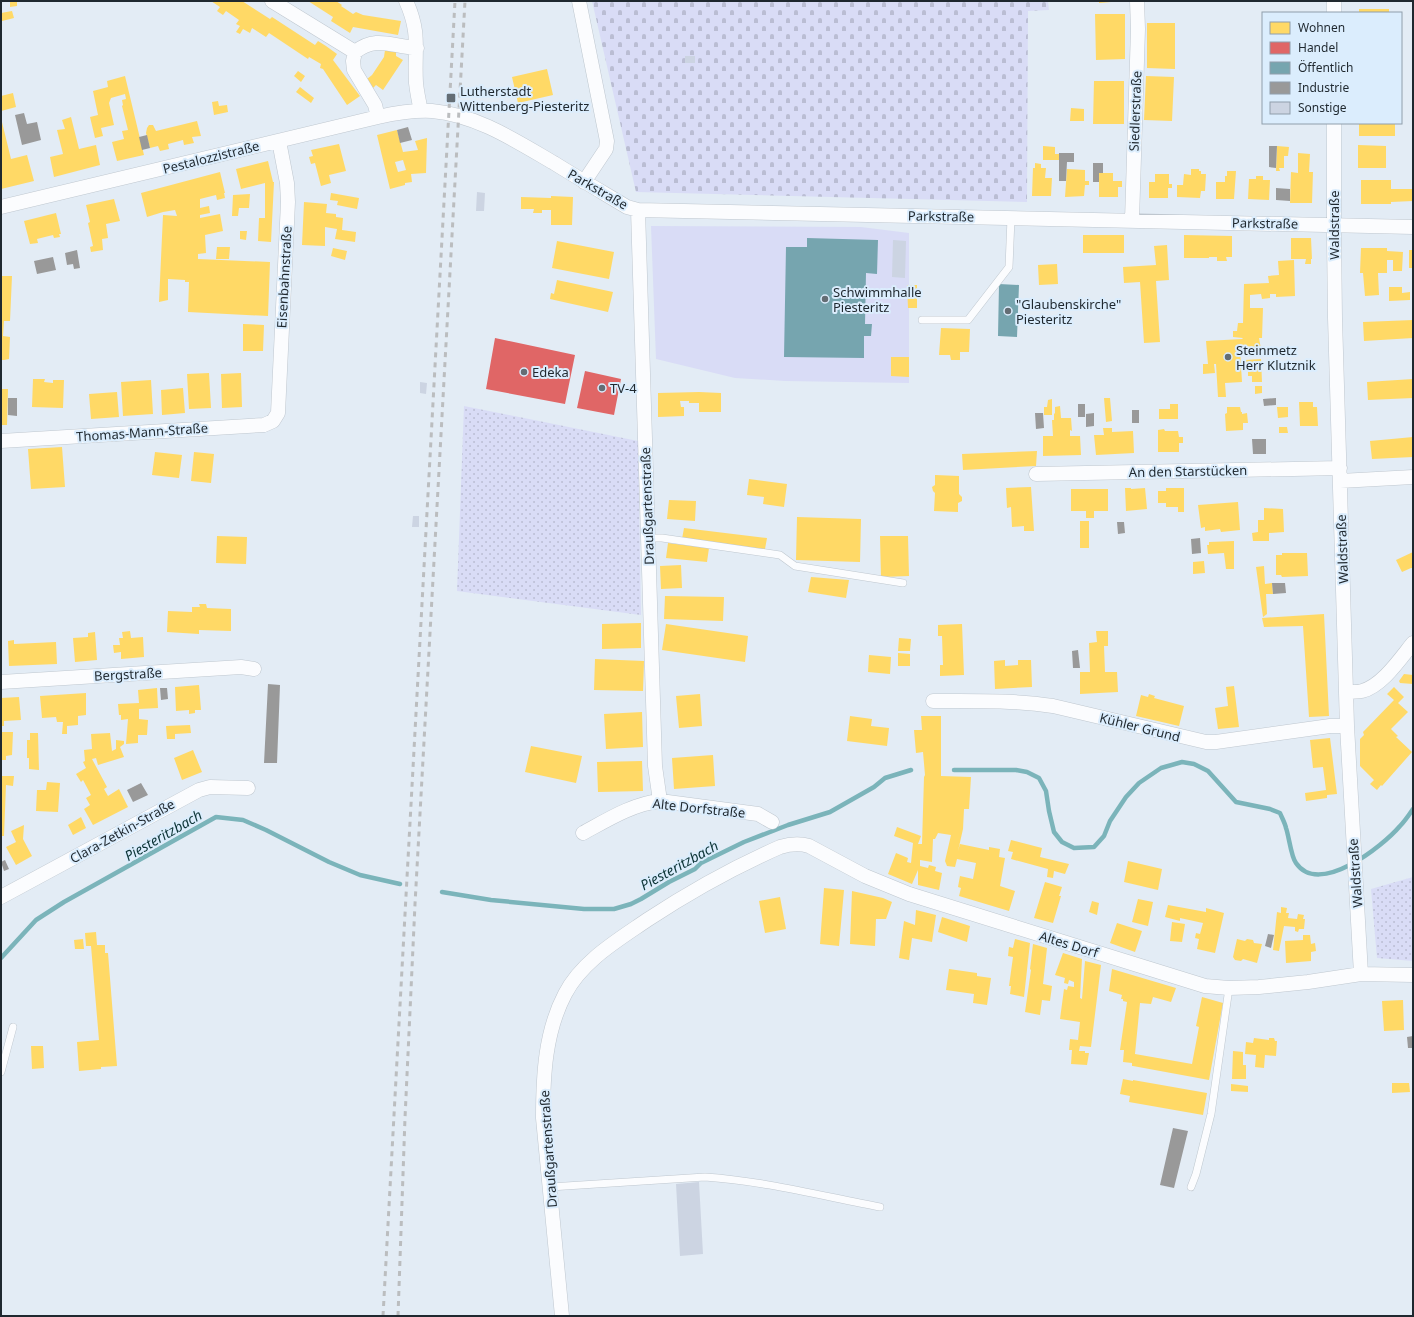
<svg xmlns="http://www.w3.org/2000/svg" width="1414" height="1317" viewBox="0 0 1414 1317" font-family="'Noto Sans',sans-serif">
<defs>
<pattern id="grass-dots" width="8" height="8" patternUnits="userSpaceOnUse"><rect width="8" height="8" fill="#d9dcf6"/><path d="M2 2h.1M6 6h.1" fill="none" stroke="#babdd3" stroke-width="1.8" stroke-linecap="round"/></pattern>
<pattern id="cemetery-stones" width="16" height="16" patternUnits="userSpaceOnUse"><rect width="16" height="16" fill="#d9dcf6"/><path d="M2 7V4a2 2 0 0 1 4 0v3zM10 15v-3a2 2 0 0 1 4 0v3z" fill="#babdd3"/></pattern>
</defs>
<rect width="100%" height="100%" fill="#e3ecf5"/>
<!-- grass -->
<path fill="url(#grass-dots)" d="M464,406L638,441L641,615L457,591Z
M1413,877V961L1377,958L1371,889Z"/>
<!-- cemetery -->
<path fill="url(#cemetery-stones)" d="M592,1H1048L1049,10L1028,11L1027,202L636,192Z"/>
<!-- pitch -->
<path fill="#d9dcf6" d="M651,226L861,227L909,233V383L785,381L735,378L656,359Z"/>
<!-- homes -->
<path fill="#ffd966" fill-rule="evenodd" d="M10,1H17V6L10,7Z
M211,1H242L270,19L272,17L315,45L318,41L326,46L337,54L333,60L360,96L347,105L323,69L320,68L321,64L309,57L308,59L269,33L266,37L252,28L250,33L243,29L240,34L236,32L240,26L236,24L239,20L226,11L223,15L217,11L220,7Z
M308,1H336L342,5L341,6L353,14L356,12L363,15L401,21L398,35L353,27L350,33L331,21L333,17Z
M1099,1H1111V2L1099,3Z
M1359,9H1389V13H1359Z
M12,11L14,18L2,21L1,13Z
M1095,14H1125V59L1096,60Z
M1147,23H1175V69L1147,68Z
M385,50L396,52V56L403,60L383,90L376,85L373,88L367,79L372,75L384,57Z
M547,69L553,95L518,103L512,77Z
M298,71L305,76L301,82L294,76Z
M125,76L144,155L117,161L112,142L124,139L122,131L128,130L122,106L123,105L122,100L126,99L125,94L111,98L109,103L114,125L101,128L103,136L95,138L90,117L98,115L93,91L108,87L107,81Z
M1146,76L1174,77L1172,121L1144,120Z
M1094,81H1124V124H1093Z
M300,87L314,98L311,103L296,92Z
M13,93L16,107L1,111V96Z
M218,101L219,106L227,105L228,112L214,115L212,102Z
M1071,108L1084,109V121H1070Z
M71,117L79,149L96,145L100,165L54,177L50,157L63,154L57,130L65,129L62,120Z
M1,118L11,159L27,155L34,181L1,189Z
M197,121L201,136L192,137L194,143L184,145L183,140L168,144L169,149L160,151L158,146L150,148L146,133L147,128L149,125H153L156,131Z
M1285,123H1314V124H1285Z
M1359,123H1395V136H1359Z
M397,130L403,152L418,150L415,141L427,138L426,173L411,174L412,182L405,183V185L390,189L377,135ZM403,160L406,170L398,172L395,162Z
M339,144L346,171L329,175L331,183L321,186L315,163L311,164L309,157L313,156L311,150Z
M1358,145L1386,146V168H1358Z
M1043,146L1055,147V154H1059V160H1043Z
M1277,146L1289,147L1288,156H1284V168H1279L1280,171H1276Z
M1298,153L1310,154L1309,172H1313L1312,203H1290L1291,172L1298,173Z
M268,161L273,182H274L271,242L258,241L259,218H265V183L241,189L236,169Z
M1035,163L1041,164V168H1046L1045,178H1052L1051,196H1032L1033,168H1035Z
M1067,169L1085,170V181H1089V185H1085L1084,196L1065,197Z
M1191,169H1199V171H1201V174H1206L1205,191H1201L1200,198L1177,197V185H1183L1184,174L1191,175Z
M1227,171H1236L1234,199H1216V182H1225V176H1227Z
M220,172L225,193H224L225,198L217,200L216,195L200,199V208L209,206L210,213L200,215V218L220,214L223,231L205,235L206,253L198,254V259L270,262L268,316L188,312L189,282H185V280L168,279V300L159,302L163,215L177,216L175,210L163,212L147,217L141,193Z
M1099,173H1113V181H1122V187H1118V197H1099Z
M1155,174H1169V184H1172V188H1168V198H1149V182H1155Z
M1256,176H1263V180H1270L1269,200L1248,199L1249,179H1256Z
M1361,180H1391V189H1413V201L1391,202V204H1361Z
M331,193L359,198L357,209L337,205L338,201L330,200Z
M250,194L249,208H239L238,216H232L233,195Z
M551,196L573,197L572,225H551V210H542V213H533L534,209H521V197L551,198Z
M114,199L120,221L106,224L108,238L102,239L103,250L91,252L90,247L93,246L88,223L90,222L86,205Z
M304,202L327,204L326,213L336,214V217L343,218L342,230L356,232L355,242L335,239L337,229L325,227V246L302,245Z
M56,213L61,234H59L60,237L54,238L53,235L37,239L38,243L30,244L24,221Z
M240,231H247L246,240L240,239Z
M1083,235H1124V253H1083Z
M1184,235L1232,236V257H1226L1227,261H1217V257H1209V258H1184Z
M1291,238H1311L1312,259H1311V264H1305L1306,259H1291Z
M557,241L614,252L609,279L552,268Z
M1167,245L1169,280L1156,281L1160,342L1144,343L1140,282L1124,283L1123,267L1156,265L1154,246Z
M217,247H230L229,259H216Z
M333,248L347,251L345,260L331,256Z
M1361,248H1387V251L1403,252L1402,271H1393V260H1387V273H1378L1379,295L1365,296L1363,273H1360Z
M1409,250H1413V268H1409Z
M1294,260L1295,296L1276,297V294H1270V298L1262,299L1261,294L1250,295V308H1263L1262,338H1259L1261,349L1240,350L1242,382L1225,383L1226,397H1218L1216,364H1214L1215,373L1203,374V364H1208L1206,341L1242,339L1243,338L1233,337V331H1237L1238,323H1243L1244,284L1269,283L1268,276L1279,275L1278,261Z
M1057,264L1058,284L1039,285L1038,265Z
M1,276H12L10,321H4L3,336L10,337L9,359L4,360H1V291H2V286H1Z
M557,280L613,292L608,312L550,299L551,293L554,294Z
M907,285H917V308H908Z
M1389,287H1402V293L1410,292V300L1389,301Z
M1413,320V338L1364,341L1363,322Z
M243,324L264,325L263,351H243Z
M941,328L970,329L969,352H960V360H951L950,355H939Z
M891,357H909V377L891,376Z
M1261,359L1262,382H1252V376H1248V369H1246L1245,360Z
M209,373L211,408L189,409L187,374Z
M241,373L242,407L222,408L221,374Z
M33,379H45L44,382L53,383V380H64L63,408L32,407Z
M1413,379V398L1368,400L1367,382Z
M151,380L153,414L123,416L121,382Z
M1255,386H1262V393L1255,394Z
M183,388L185,413L162,415L161,390Z
M1,389H8L7,425H1Z
M117,392L119,417L91,419L89,394Z
M699,392L721,393V412H699V403H689V401H680L681,407H684V416L658,417V393Z
M1104,398H1110L1112,421L1106,422Z
M1052,399V415H1044V407H1047L1048,400Z
M1299,402H1313V407H1317L1318,426H1300Z
M1170,404H1178V419H1159V409H1170Z
M1060,406L1061,418H1071L1072,431L1070,430V436H1080L1081,455L1043,456V436H1053L1052,420H1054V413L1055,414V407Z
M1227,407H1240L1241,412H1242V414L1247,413L1248,423H1243V430L1226,431L1225,414L1227,413Z
M1277,407H1288V417L1278,418Z
M1279,427H1287L1288,433H1279Z
M1103,428H1112V432L1133,431L1134,453L1096,455L1094,435H1104Z
M1164,429L1165,431H1178L1179,437H1183V443H1179V452H1158V430Z
M1413,437V457L1372,459L1370,441Z
M62,447L65,487L31,489L28,449Z
M1037,451L1036,466L963,470L962,454Z
M155,452L182,455L179,478L152,475Z
M194,452L214,454L211,483L191,481Z
M935,475L959,476V494L962,497V501L958,503V512L934,511L935,493L933,491L932,487L935,485Z
M749,479L787,484L784,507L763,504L764,497L747,495Z
M1031,487L1034,531H1024V526L1012,527L1011,507L1007,508L1006,488Z
M1125,488H1131V489L1145,488L1147,509L1126,511Z
M1166,488H1184V512H1178V507H1166V503H1158V491H1166Z
M1071,489H1108V511H1094V518H1086V511H1071Z
M669,500L696,501L695,521L667,519Z
M1238,502L1240,530L1221,532L1220,529L1205,531V527L1201,528L1198,505Z
M1264,508L1283,509L1284,532L1269,533V541H1253L1252,533L1258,532V520H1264Z
M797,517L861,519L860,562L796,560Z
M1080,521H1089V548H1080Z
M684,528L767,538L765,549L682,539Z
M217,536L247,537L246,564L216,563Z
M880,536H908L909,576L881,577Z
M1234,541V569H1226L1224,553L1208,554L1207,545H1209V542Z
M668,543L709,548L707,562L666,558Z
M1413,552V568H1411L1402,572L1396,560Z
M1282,553H1307L1308,576L1282,577L1281,575H1276V555H1282Z
M1204,561L1205,573L1193,574V562Z
M681,565L682,588L661,589L660,566Z
M1264,566L1265,584L1272,583L1273,594H1266L1267,614L1263,617L1256,567Z
M811,577L849,580L846,598L808,592Z
M665,596L724,597L723,621L664,619Z
M199,604H206L207,608L231,609V631L199,630V634L167,632L168,611L192,612V607H200Z
M1324,614L1329,716L1309,717L1303,626L1264,627L1262,618Z
M641,623V648L602,649V624Z
M666,624L748,636L745,662L662,650Z
M962,624L964,675L940,676V665H943L942,636H938V625Z
M130,631L131,638L143,637L144,657L121,659V652L114,653L113,645H120L119,638H123L122,632Z
M1096,631H1108V646H1104L1105,672H1117L1118,692L1080,694V672H1090L1089,643L1097,642Z
M95,632L97,660L75,662L73,638L88,637V633Z
M899,638L911,639L910,651H898Z
M14,640V644L56,642L57,664L9,666L8,641Z
M898,653L910,654V666H898Z
M869,655L891,657L890,674L868,672Z
M595,659L644,661L643,691L594,690Z
M1005,660V666L1018,665V660H1031L1032,687L995,689L994,661Z
M1404,674L1413,675V684L1400,683L1399,681Z
M199,685L201,710H195V713L189,714V710L176,711L175,687Z
M1234,686L1239,727L1218,729L1215,708L1228,706L1226,687Z
M1394,687L1404,697L1398,703L1408,712L1391,729L1398,736L1396,737L1412,752L1382,786L1381,785L1377,790L1370,784L1374,780L1360,766V739L1364,735L1363,732L1394,700L1387,694Z
M157,688L158,708L139,709V719L148,720L147,735H138V743L126,744L128,719L121,720V715H119L118,704L139,703L138,690Z
M86,693V715L78,716V725L67,726V734H62L63,722H57L56,717L42,718L40,696Z
M700,694L702,726L679,728L676,696Z
M1149,694L1155,696L1154,698L1184,706L1179,726L1136,716L1141,695L1148,697Z
M19,697L21,720L4,721V726H1V698Z
M642,712L643,747L606,749L604,714Z
M850,716L872,719L871,726L889,728L887,746L847,741Z
M921,716H941V776L971,777L969,809H964L963,829L958,851L960,844L989,850V847L1000,849L999,857L1005,858L1000,886L1015,891L1009,911L959,896L961,888L958,887L960,876L973,879L976,863L957,859L955,867L947,866L945,861L951,835L938,833L935,839H933L932,862L920,860V866L928,868L929,865L936,867L935,871L942,873L939,890L918,885V870L912,884L888,874L896,853L908,858L907,862L911,863L913,843L894,836L897,827L921,836L918,844H922L924,777L925,775L923,752L916,753L914,730H922Z
M190,725L191,733L175,734V739H167L166,726Z
M1,732H13L12,755L6,756V760H1Z
M30,733H38L39,770L29,769V758H27V740H30Z
M110,733L112,751L116,749V740L124,741V744L120,747L124,757L98,765L96,758L92,759L107,787L104,789L108,796L119,789L128,807L93,825L84,809L90,805L86,798L91,795L83,780L81,782L76,774L86,768L83,762L85,761L84,750L92,749L91,734Z
M1330,738L1337,794L1327,795V798L1306,801L1305,793L1326,790L1323,767L1313,768L1310,740Z
M531,746L582,756L576,783L525,772Z
M193,750L202,772L182,780L174,758Z
M713,755L715,786L674,789L672,758Z
M642,761L643,791L598,792L597,762Z
M1,776H14L13,786L6,785L4,836H1Z
M47,782L60,783L58,812L36,811L37,790H46Z
M81,817L86,828L73,835L68,825Z
M24,825L23,839L32,856L16,865L6,847L16,842L11,831Z
M1011,840L1042,848L1040,857L1069,864L1065,874L1054,871L1053,878L1047,877L1048,869L1011,859L1013,852L1008,851Z
M1128,861L1162,869L1158,890L1124,882Z
M1045,882L1062,887L1059,896H1061L1053,923L1034,918Z
M824,888L844,890L839,946L820,944Z
M852,891L883,898L892,902L886,919H876L875,946L850,944Z
M780,897L786,929L765,933L759,901Z
M1138,899L1153,902L1148,926L1132,922Z
M1092,901L1099,903L1097,915L1089,912Z
M1168,905L1206,912V908L1224,913L1215,953L1197,949L1199,939L1195,938L1196,933L1200,934L1203,923L1180,918V921L1165,917Z
M1281,907L1287,908L1286,913H1289L1288,918L1297,919L1298,914L1304,915L1303,919H1305L1304,929H1299L1298,932L1295,931V927L1284,926L1279,951L1273,950L1277,912L1281,913Z
M916,910L936,915L932,942L912,938L909,960L899,958L904,921L915,925Z
M942,917L970,926L967,942L938,932Z
M1172,922L1185,924L1182,942L1170,941Z
M1117,923L1142,931L1135,952L1110,943Z
M96,932L97,945H105V953H108L117,1066L101,1067V1069L79,1071L77,1042L99,1040L91,946H86L85,933Z
M1303,935H1310L1311,944L1315,943L1316,951L1311,952V961L1286,963L1285,941L1303,940Z
M83,939L84,949H75L74,940Z
M1015,939L1030,943L1024,997L1010,994L1011,986H1009L1013,957L1008,956L1009,947L1013,948Z
M1237,939L1245,941L1247,939L1253,940L1254,943L1262,944L1257,963L1243,959L1241,961L1235,960L1233,957Z
M1033,944L1047,948L1043,984L1052,986L1050,1001L1042,1000L1040,1015L1025,1012L1031,970L1030,969Z
M1063,953L1082,959L1080,998L1082,999L1085,961L1101,965L1091,1047L1080,1046L1079,1051H1085V1053H1089L1087,1065L1071,1064L1072,1050H1069L1070,1039L1078,1040L1080,1022L1060,1019L1064,989L1067,990L1068,986L1074,987V982L1069,980L1068,984L1064,983L1065,978L1055,975Z
M949,969L977,973V976L991,978L987,1005L973,1003L974,994L946,990Z
M1112,969L1176,988L1171,1002L1153,997L1151,1004L1140,1003L1135,1054L1192,1064L1199,1027L1196,1026L1202,997L1223,1003L1209,1080L1133,1066H1132V1063L1123,1062L1124,1050H1120L1127,1002L1123,1001V999H1121L1122,995L1109,991Z
M1403,1000L1404,1030L1384,1031L1382,1001Z
M1254,1038L1269,1040V1038H1274L1275,1041H1277L1276,1056L1265,1055L1264,1068L1255,1067L1256,1055L1245,1054L1246,1042L1253,1043Z
M31,1046H43L44,1068L32,1069Z
M1233,1051L1243,1052V1065H1246V1079H1232Z
M1123,1079L1133,1081V1080L1207,1093L1203,1115L1129,1102L1130,1096L1120,1094Z
M1392,1083H1409L1410,1092L1392,1093Z
M1231,1084L1248,1086V1092L1231,1091Z"/>
<!-- shops -->
<path fill="#e06666" d="M495,338L575,355L565,404L486,389Z
M585,371L621,379L614,415L577,408Z"/>
<!-- public -->
<path fill="#76a5af" d="M807,238L878,240L877,274L866,273L865,324H872L871,336H864V358L784,357L786,247H807Z
M999,284L1019,285L1017,337L998,336Z"/>
<!-- industry -->
<path fill="#999" d="M24,113L27,124L37,122L41,140L22,145L15,115Z
M408,127L412,140L400,143L397,130Z
M147,135L150,148L142,150L139,137Z
M1269,146H1277L1276,168L1269,167Z
M1059,153H1074V162H1067L1066,181H1059Z
M1093,163H1103V173H1099V182H1093Z
M1276,188L1290,189V201L1276,200Z
M77,250L80,268L74,269L73,264L67,265L65,253Z
M53,257L56,270L37,274L34,261Z
M8,398H17V416L8,415Z
M1276,398V405L1264,406L1263,399Z
M1078,404H1085V417H1078Z
M1132,410H1139V423H1132Z
M1035,413H1043L1044,428L1036,429Z
M1094,413V426L1086,427V414Z
M1252,439H1266V454H1253Z
M1117,522H1124L1125,533L1118,534Z
M1200,538L1201,553L1192,554L1191,539Z
M1272,583H1285L1286,593L1273,594Z
M1078,650L1080,668H1073L1072,651Z
M268,684L280,685L277,763H264Z
M160,688H167L168,699L161,700Z
M141,783L148,795L133,802L127,790Z
M5,860L9,869L4,871L1,862Z
M1268,934L1274,935L1271,948L1265,946Z
M1413,1036V1048H1408L1407,1037Z
M1173,1128L1188,1131L1174,1188L1160,1185Z"/>
<g fill="none" stroke-linecap="round" stroke-linejoin="round">
<!-- stream -->
<path stroke="#7bb4ba" stroke-width="4.5" d="M954,770H1016L1027,772L1039,778L1046,791L1049,811L1054,832L1062,842L1074,848L1094,847L1104,836L1110,821L1126,797L1139,783L1161,768L1182,762L1194,764L1208,771L1236,802L1270,809L1280,813C1282,818 1285,823 1286,828C1289,836 1291,857 1296,863C1319,897 1383,846 1400,826C1405,821 1409,815 1413,809
M442,892L491,900L584,909H614L631,904L641,899L669,882L695,869L701,863L744,842L788,825L830,812L874,787L885,778L911,770
M1,958L36,920L64,902L216,817L243,820L266,830L329,862L360,875L400,884"/>
</g>
<!-- building -->
<path fill="#ccd4e2" d="M685,56H695V63H685Z
M477,192L485,193L484,211H476Z
M893,240L906,241L905,278L892,277Z
M420,382L427,383L426,394L420,393Z
M413,516H419V527H412Z
M699,1182L703,1254L680,1256L676,1184Z"/>
<g fill="none" stroke-linecap="round" stroke-linejoin="round">
<!-- lane casing -->
<g stroke="#bfc7cf" stroke-width="8">
<path id="lane" d="M922,320H968L1009,267L1011,218
M648,538H662L780,555L795,566L903,583
M1,1072L13,1027
M550,1187L705,1177C764,1181 822,1196 880,1207
M1191,1187L1196,1174L1211,1114L1229,988"/>
</g>
<!-- street casing -->
<g stroke="#bfc7cf" stroke-width="15">
<path id="street" d="M272,1L355,52
M406,1C421,34 414,50 416,83C417,92 419,102 421,111
M579,1L607,141L606,149L584,182
M1334,13V1
M378,117L375,105L354,70L353,61L355,52C377,35 392,47 417,48
M1334,123V237L1335,318L1347,726L1361,974
M1,207L378,117C396,113 413,110 432,111C477,115 516,141 554,163C578,178 602,192 627,207L638,210L1413,227
M638,210L655,766L660,801
M1132,220L1138,29L1137,1
M1,441L264,425L273,421L278,413L288,202L287,183L279,141
M1036,474L1340,468
M1340,481L1413,477
M1,682L241,667L254,669
M1346,692C1351,692 1357,692 1362,691C1382,686 1400,659 1413,643
M933,701C973,701 1013,700 1053,706L1206,742H1216L1330,726H1347
M583,833C607,820 632,804 660,801L758,814L772,822
M1,897L199,790L210,787L248,788
M562,1316L543,1118C543,1076 545,1032 565,994C582,961 618,940 647,920C691,891 732,868 780,847C790,844 799,843 809,846L865,876L909,894L1205,986L1229,988L1259,987L1308,982L1361,974L1413,975"/>
</g>
<!-- lane -->
<use href="#lane" stroke="#fbfcfe" stroke-width="7"/>
<!-- street -->
<use href="#street" stroke="#fbfcfe" stroke-width="14"/>
<!-- rail -->
<path stroke="#bbbdbf" stroke-width="3" stroke-dasharray="5 5" stroke-linecap="butt" d="M383,1316L455,1
M398,1316L405,1118L415,904L465,1"/>
</g>
<!-- markers -->
<g fill="#646d74" stroke="#dbedfd" stroke-width="1.5">
<rect x="446" y="93" width="10" height="10" rx="2"/>
<circle cx="825" cy="299" r="4"/>
<circle cx="1008" cy="311" r="4"/>
<circle cx="1228" cy="357" r="4"/>
<circle cx="524" cy="372" r="4"/>
<circle cx="602" cy="388" r="4"/>
</g>
<g text-anchor="middle" dominant-baseline="central" stroke-width="4" stroke-linejoin="round" paint-order="stroke">
<!-- poi labels -->
<g font-size="13" fill="#1f282f" stroke="#dbedfd" text-anchor="start">
<text x="460" y="91">Lutherstadt<tspan x="460" dy="15">Wittenberg-Piesteritz</tspan></text>
<text x="833" y="292">Schwimmhalle<tspan x="833" dy="15">Piesteritz</tspan></text>
<text x="1016" y="304">"Glaubenskirche"<tspan x="1016" dy="15">Piesteritz</tspan></text>
<text x="1236" y="350">Steinmetz<tspan x="1236" dy="15">Herr Klutznik</tspan></text>
<text x="532" y="372">Edeka</text>
<text x="610" y="388">TV-4</text>
</g>
<!-- street labels -->
<g font-size="13" fill="#1f282f" stroke="#dbedfd">
<text transform="translate(1135 111) rotate(-88)">Siedlerstraße</text>
<text transform="translate(211 157) rotate(-14)">Pestalozzistraße</text>
<text transform="translate(598 189) rotate(30)">Parkstraße</text>
<text transform="translate(941 216) rotate(1)">Parkstraße</text>
<text transform="translate(1265 223) rotate(1)">Parkstraße</text>
<text transform="translate(1334 225) rotate(-90)">Waldstraße</text>
<text transform="translate(284 277) rotate(-87)">Eisenbahnstraße</text>
<text transform="translate(142 432) rotate(-4)">Thomas-Mann-Straße</text>
<text transform="translate(1188 471) rotate(-1)">An den Starstücken</text>
<text transform="translate(647 506) rotate(-92)">Draußgartenstraße</text>
<text transform="translate(1342 549) rotate(-92)">Waldstraße</text>
<text transform="translate(128 674) rotate(-3)">Bergstraße</text>
<text transform="translate(1140 727) rotate(14)">Kühler Grund</text>
<text transform="translate(699 808) rotate(6)">Alte Dorfstraße</text>
<text transform="translate(122 831) rotate(-29)">Clara-Zetkin-Straße</text>
<text transform="translate(1355 873) rotate(-94)">Waldstraße</text>
<text transform="translate(1069 944) rotate(17)">Altes Dorf</text>
<text transform="translate(548 1149) rotate(-94)">Draußgartenstraße</text>
</g>
<!-- water labels -->
<g font-size="14" font-style="italic" fill="#0c3436" stroke="#dbedfd">
<text transform="translate(163 835) rotate(-30)">Piesteritzbach</text>
<text transform="translate(679 865) rotate(-29)">Piesteritzbach</text>
</g>
</g>
<!-- border -->
<rect width="1414" height="1317" fill="none" stroke="#1f282f" stroke-width="4"/>
<!-- legend -->
<rect x="1262" y="12" width="140" height="112" fill="#dbedfd" stroke="#909eab"/>
<rect x="1270" y="22" width="20" height="12" fill="#ffd966" stroke="#909eab"/>
<text x="1298" y="32" font-size="12" fill="#1f282f">Wohnen</text>
<rect x="1270" y="42" width="20" height="12" fill="#e06666" stroke="#909eab"/>
<text x="1298" y="52" font-size="12" fill="#1f282f">Handel</text>
<rect x="1270" y="62" width="20" height="12" fill="#76a5af" stroke="#909eab"/>
<text x="1298" y="72" font-size="12" fill="#1f282f">Öffentlich</text>
<rect x="1270" y="82" width="20" height="12" fill="#999999" stroke="#909eab"/>
<text x="1298" y="92" font-size="12" fill="#1f282f">Industrie</text>
<rect x="1270" y="102" width="20" height="12" fill="#ccd4e2" stroke="#909eab"/>
<text x="1298" y="112" font-size="12" fill="#1f282f">Sonstige</text>
</svg>
